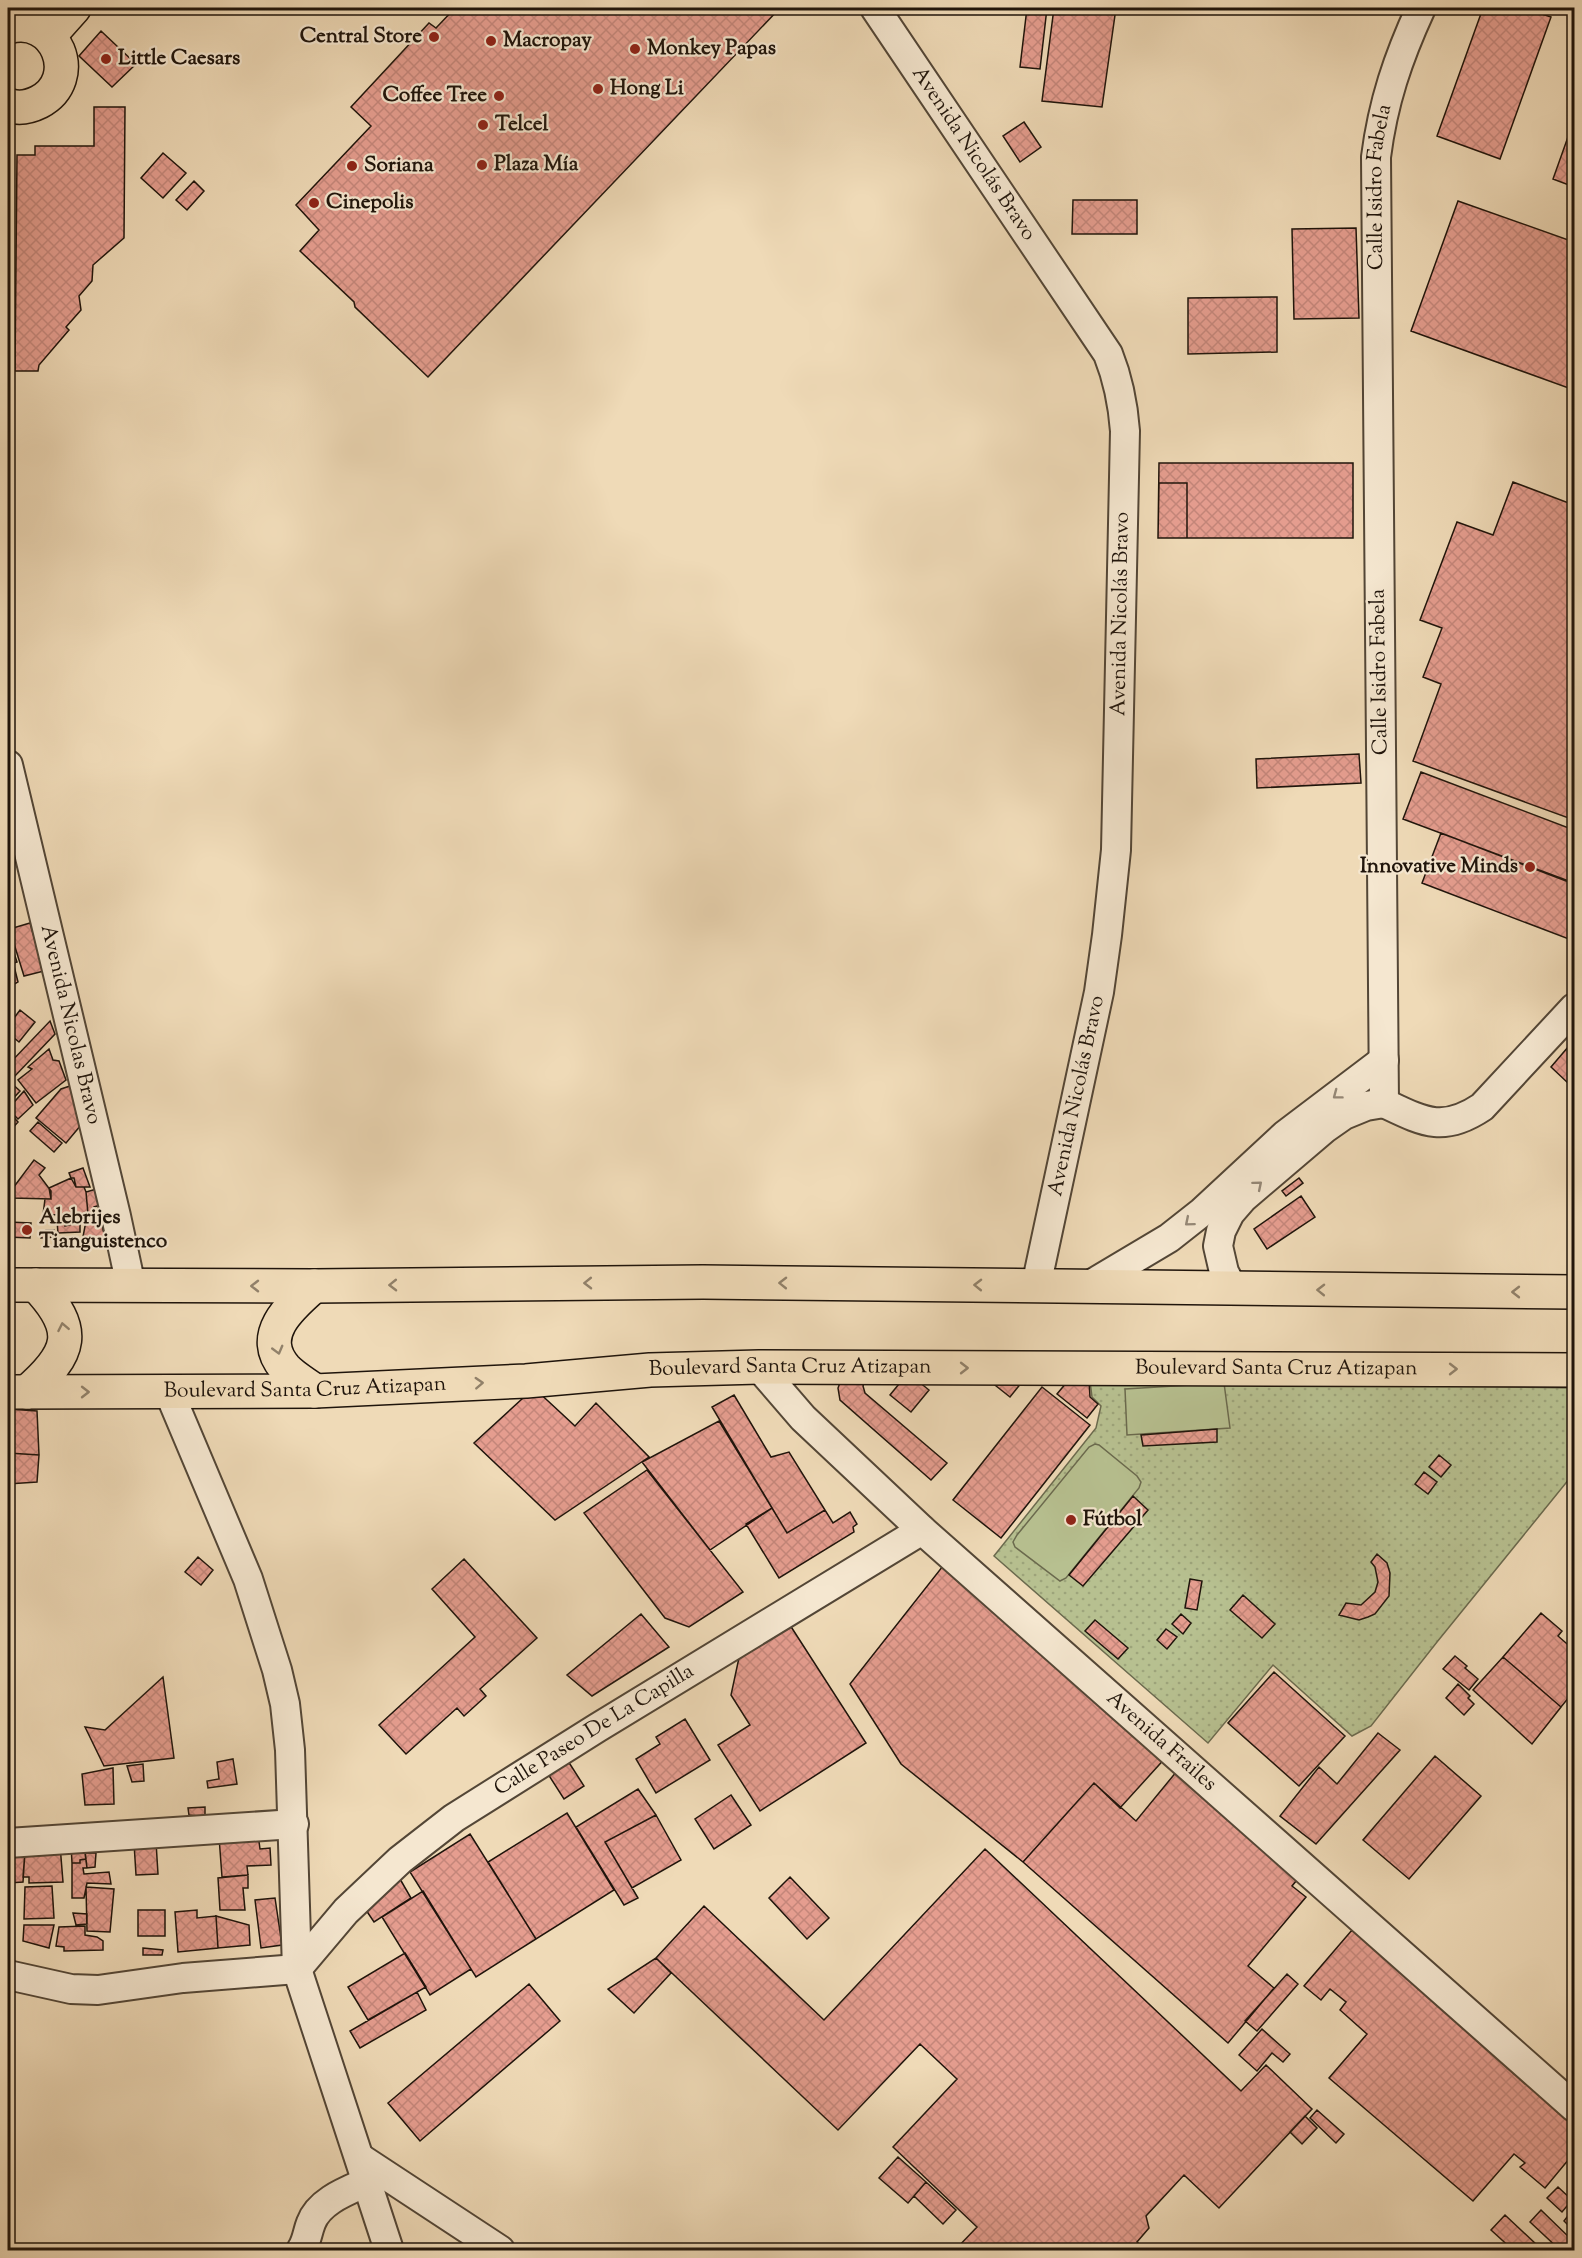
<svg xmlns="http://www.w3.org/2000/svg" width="1582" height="2258" viewBox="0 0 1582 2258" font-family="'Sorts Mill Goudy',serif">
<defs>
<pattern id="grass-dots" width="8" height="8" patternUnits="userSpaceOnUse" patternTransform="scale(1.5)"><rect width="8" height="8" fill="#b7c090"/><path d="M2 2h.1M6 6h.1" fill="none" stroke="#9da47b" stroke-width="1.8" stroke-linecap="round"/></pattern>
<pattern id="building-cross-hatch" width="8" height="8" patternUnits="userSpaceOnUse" patternTransform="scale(1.5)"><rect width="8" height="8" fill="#e59d8f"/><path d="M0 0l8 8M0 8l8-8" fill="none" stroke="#c4867a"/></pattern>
</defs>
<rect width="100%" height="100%" fill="#efdab7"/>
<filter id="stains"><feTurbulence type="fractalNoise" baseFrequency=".00333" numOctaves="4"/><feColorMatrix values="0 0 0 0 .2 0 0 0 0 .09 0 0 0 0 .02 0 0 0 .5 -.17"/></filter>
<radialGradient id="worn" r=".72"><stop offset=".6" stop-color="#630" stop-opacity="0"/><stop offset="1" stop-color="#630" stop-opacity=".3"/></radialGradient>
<!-- grass -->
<path fill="url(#grass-dots)" stroke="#6b6a4e" stroke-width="1.5" d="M1090,1381L1574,1388V1473L1437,1642L1371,1726L1352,1736L1273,1665L1208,1743L994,1556L1096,1428L1101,1406L1092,1397Z"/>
<!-- pitch -->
<path fill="#b7c090" stroke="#6b6a4e" stroke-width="1.5" d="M1224,1383L1230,1428L1127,1435L1125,1389Z
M1095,1444L1099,1445L1137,1476L1141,1482L1139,1488L1066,1578L1060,1581L1015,1547L1013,1542L1017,1535L1089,1447Z"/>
<!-- building -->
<path fill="url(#building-cross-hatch)" stroke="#1f140b" stroke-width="1.5" d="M455,8H780L428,377L355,307L354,302L300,251L319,230L296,205L371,126L351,107L429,23L436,28Z
M1027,8H1047L1040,69L1020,67Z
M1054,8H1116L1102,107L1042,101Z
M1483,8H1523L1551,17L1500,159L1437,136Z
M101,31L136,64L112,87L79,56Z
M94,107H125L124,238L93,265L92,281L79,296L81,310L66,327L69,330L39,365L38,371H15L17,155H35V146H94Z
M1574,120V187L1553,179Z
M1024,122L1041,147L1020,162L1003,136Z
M163,153L186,173L163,198L141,178Z
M194,181L204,191L187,210L176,200Z
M1073,200H1137V234H1072Z
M1458,201L1574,242V390L1411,331Z
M1356,228L1359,318L1294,319L1292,229Z
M1277,297V352L1188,354V298Z
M1159,463H1353V538H1158Z
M1513,482L1574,505V820L1413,761L1441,684L1423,677L1442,628L1420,620L1457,522L1493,535Z
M1159,483H1187V538H1158Z
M1359,754L1361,783L1257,788L1256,759Z
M1421,772L1574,830V883L1403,819Z
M1421,772L1574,830V883L1403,819Z
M1441,833L1574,884V941L1422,883Z
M30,923L44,971L24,976L11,934L14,933L13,928Z
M11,944L17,962L8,965V945Z
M14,966L18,982L8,988V968Z
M20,1010L35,1022L19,1042L8,1033V1026Z
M50,1021L55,1034L14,1077L8,1071V1065Z
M1574,1040V1078L1569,1084L1551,1067Z
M49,1049L53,1060L59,1061L66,1080L36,1103L18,1080L32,1069L28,1067Z
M8,1080L20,1091L8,1104Z
M70,1086L81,1125L66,1143L36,1118L61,1089Z
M24,1091L33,1105L18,1119L8,1109Z
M8,1111L18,1122L8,1133Z
M38,1122L62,1143L54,1152L30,1131Z
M34,1160L45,1168L39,1175L51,1191V1199L12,1198L13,1188Z
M83,1168L90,1187H76L74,1178H71L69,1173Z
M71,1178L76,1187H84L86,1192L88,1214L43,1215L45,1199H51L49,1188Z
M1299,1178L1303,1183L1286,1196L1282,1191Z
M100,1188L104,1204L94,1207L90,1214H88L86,1192Z
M1301,1196L1315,1217L1267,1249L1254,1229Z
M65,1220V1226L80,1222V1232L58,1233L57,1221Z
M86,1221L95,1224L101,1222L105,1237L82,1242Z
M8,1222L31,1223L30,1238L8,1237Z
M46,1230H54L55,1237L41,1238V1234H46Z
M867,1373L863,1386L865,1393L947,1463L931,1480L840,1400L838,1388L841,1380Z
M908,1373L929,1390L911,1412L890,1395Z
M1026,1377L1010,1397L986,1378Z
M1089,1381L1090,1397L1098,1404L1087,1418L1057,1394L1067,1382Z
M1042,1387L1090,1425L1001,1538L953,1500Z
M534,1388L575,1426L596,1403L649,1457L555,1520L474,1443Z
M734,1395L771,1457L789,1452L825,1510L787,1533L712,1407Z
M8,1409L37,1411L39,1455L8,1453Z
M719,1421L772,1508L710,1550L642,1462Z
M1217,1429V1442L1143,1446L1141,1435Z
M8,1453L39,1455L37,1482L8,1484Z
M1439,1455L1451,1465L1441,1477L1429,1467Z
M647,1470L743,1592L689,1627L665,1618L584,1513Z
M1424,1472L1437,1482L1428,1494L1415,1484Z
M1133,1496L1148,1510L1083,1586L1069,1575Z
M772,1508L787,1533L825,1510L833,1523L850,1512L857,1524L853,1527L854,1532L779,1578L746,1524Z
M8,1514H12L11,1524H8Z
M1377,1554L1387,1563L1390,1573L1389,1596L1375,1614L1368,1617L1359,1620L1339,1615L1346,1603L1361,1605L1375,1592L1378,1582L1375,1567L1371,1562Z
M198,1557L213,1570L201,1585L185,1572Z
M950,1557L1168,1755L1120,1808L1094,1783L1023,1862L901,1764L850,1684Z
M464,1559L537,1638L480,1689L486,1696L464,1716L457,1708L406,1754L379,1725L475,1637L432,1589Z
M1190,1579L1202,1581L1197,1610L1185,1608Z
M1243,1595L1275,1624L1262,1638L1230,1610Z
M1541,1613L1562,1631L1558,1636L1574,1650V1691L1561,1707L1503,1657Z
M641,1614L669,1647L592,1696L567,1675Z
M1181,1614L1191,1623L1183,1634L1172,1624Z
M1095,1620L1128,1648L1118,1659L1085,1631Z
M788,1622L866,1743L760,1811L718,1745L750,1725L731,1695L740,1653Z
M1166,1629L1177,1637L1167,1649L1157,1640Z
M1455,1656L1467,1666L1465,1668L1478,1679L1469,1690L1443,1669Z
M1503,1657L1561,1707L1532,1744L1473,1690Z
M1274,1672L1345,1736L1299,1786L1228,1723Z
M163,1677L174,1758L104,1766L85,1727L105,1730Z
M1458,1684L1470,1696L1468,1698L1474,1704L1464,1715L1446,1698Z
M685,1719L710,1760L656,1793L636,1759L660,1744L656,1737Z
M1378,1733L1400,1750L1316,1844L1280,1816L1319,1767L1337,1784Z
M1435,1756L1481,1796L1409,1879L1363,1840Z
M233,1759L237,1784L208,1788L207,1781L219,1779L217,1762Z
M568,1761L584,1786L564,1799L548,1774Z
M143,1764L144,1781L132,1782L127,1766Z
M113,1768L114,1804L85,1805L82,1774Z
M1177,1771L1301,1875L1292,1886L1306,1897L1248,1966L1274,1988L1228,2043L1023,1862L1094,1783L1136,1821Z
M638,1789L656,1815L605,1842L638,1898L624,1905L576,1827Z
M731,1795L751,1825L714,1849L695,1819Z
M205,1807V1817L189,1815L188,1808Z
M567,1813L614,1890L536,1939L488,1862Z
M656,1815L681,1860L632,1888L605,1842Z
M258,1834L260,1849L270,1848L271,1865L247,1866L248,1875L222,1877L219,1837Z
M470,1834L536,1939L476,1977L410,1872Z
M156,1842L158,1874L136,1875L134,1843Z
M84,1843L86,1859L80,1860V1863H72L71,1844Z
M60,1845L63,1882L29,1883V1877H23L25,1851Z
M985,1849L1241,2091L1266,2065L1312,2109L1219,2208L1184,2175L1146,2216L1149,2228L1137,2242L1146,2250H955L977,2227L893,2147L957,2079L920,2044L838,2130L656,1958L704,1906L824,2020Z
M25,1851L23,1882L8,1883V1854Z
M85,1853H96L95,1867L87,1868Z
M86,1859L87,1868H83L84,1874L109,1872L111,1884L87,1883L84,1898H72V1863H80V1860Z
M248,1875V1888H243L245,1910H220L218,1878Z
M790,1877L829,1918L807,1939L769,1898Z
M400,1879L411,1898L374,1922L366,1910Z
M52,1886L54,1918L24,1919L25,1887Z
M86,1887L114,1889L110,1932L87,1931Z
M423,1891L471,1969L430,1995L382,1917Z
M275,1898L282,1945L261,1948L255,1900Z
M138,1910H165V1936H138Z
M197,1910V1918L216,1916L218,1948L178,1952L175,1912Z
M73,1913L87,1914V1924L76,1925Z
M216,1916L249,1925L250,1945L218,1948Z
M24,1925H54L49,1948L23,1941Z
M85,1926V1935L97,1937L103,1941V1950L64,1951V1947L56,1946L59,1927Z
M1352,1930L1423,1991L1574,2110V2153L1545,2188L1520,2167L1525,2163L1514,2154L1473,2201L1329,2078L1367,2034L1340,2010L1346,2002L1330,1989L1321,2000L1304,1986Z
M143,1948L163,1950L162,1955H143Z
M405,1953L426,1987L368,2020L348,1987Z
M656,1958L671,1973L634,2013L608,1989Z
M1287,1974L1298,1984L1257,2031L1245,2021Z
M529,1984L560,2021L420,2141L388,2103Z
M417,1992L426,2010L360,2048L350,2031Z
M1262,2029L1290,2054L1283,2062L1272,2053L1257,2071L1239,2055Z
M1317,2110L1344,2134L1336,2143L1310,2118Z
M1305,2116L1317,2128L1302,2144L1290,2132Z
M898,2157L926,2182L908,2203L879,2178Z
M926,2182L956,2210L943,2224L914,2196Z
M1558,2187L1572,2200L1562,2212L1547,2198Z
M1574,2208V2231L1564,2221Z
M1541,2210L1574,2242V2245L1570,2250H1560L1530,2222Z
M1505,2215L1537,2245L1532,2250H1513L1491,2230Z"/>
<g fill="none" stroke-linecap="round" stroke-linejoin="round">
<!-- minor casing -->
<g stroke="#534636" stroke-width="32">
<g id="minor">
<path id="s1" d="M875,8L1108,354C1118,379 1123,404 1125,431L1116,850L1107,935L1099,992L1036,1286"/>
<path id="s2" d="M8,765L116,1216L131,1286"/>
<path id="s3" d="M1384,1103L1376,157C1383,102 1398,58 1421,8"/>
<path d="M1384,1103C1424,1122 1443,1133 1482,1107L1574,1008"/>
<path d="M1085,1288L1169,1238L1202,1212L1285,1135L1384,1060"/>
<path d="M1233,1289L1224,1272L1218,1246L1221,1231L1230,1213L1243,1198L1324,1129L1344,1115L1366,1106L1384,1103"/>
<path id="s4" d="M759,1367L803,1418L922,1530L1574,2107"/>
<path d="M169,1392L248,1579L277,1670L285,1704L290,1750L297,1969L389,2250"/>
<path d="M8,1843L294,1824"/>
<path id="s5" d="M297,1969L346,1911L400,1860L454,1818L597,1728L922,1530"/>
<path d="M8,1975L71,1989L98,1990L183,1978L297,1969"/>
<path d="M360,2158L500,2250"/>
<path d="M301,2250C307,2242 307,2233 311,2223C319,2201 347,2191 367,2182"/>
</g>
</g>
<!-- major casing -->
<g stroke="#1f140b" stroke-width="36">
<g id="major">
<path d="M8,27C56,13 83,79 39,102C29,107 18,109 8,105"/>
<path d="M49,36L74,8"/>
<path d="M8,1285L314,1286L703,1282L1574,1292"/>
<path d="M314,1286C290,1307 257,1335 285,1368C293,1377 306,1384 315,1391"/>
<path id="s6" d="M8,1392L315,1391L526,1381L650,1370L759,1367L1574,1370"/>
<path d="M27,1392C72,1353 79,1330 36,1285"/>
</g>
</g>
<!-- minor -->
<use href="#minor" stroke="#f5e7d0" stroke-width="28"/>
<!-- major -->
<use href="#major" stroke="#efdab7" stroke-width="33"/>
</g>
<!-- one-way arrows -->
<defs><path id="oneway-chevron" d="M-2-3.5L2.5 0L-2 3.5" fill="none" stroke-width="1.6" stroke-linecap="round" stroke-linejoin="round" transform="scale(1.5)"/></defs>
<g stroke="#958877">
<use href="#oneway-chevron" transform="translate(1337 1095) rotate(143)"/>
<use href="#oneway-chevron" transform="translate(1258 1185) rotate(-40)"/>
<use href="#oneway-chevron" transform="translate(1189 1222) rotate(140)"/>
</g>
<g stroke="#91816a">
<use href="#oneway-chevron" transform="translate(588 1283) rotate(179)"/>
<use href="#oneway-chevron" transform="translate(783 1283) rotate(-179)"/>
<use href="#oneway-chevron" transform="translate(393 1285) rotate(179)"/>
<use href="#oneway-chevron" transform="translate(978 1285) rotate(-179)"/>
<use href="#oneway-chevron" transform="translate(255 1286) rotate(-180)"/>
<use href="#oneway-chevron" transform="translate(1321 1290) rotate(-179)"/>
<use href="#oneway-chevron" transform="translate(1516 1292) rotate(-180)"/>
<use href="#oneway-chevron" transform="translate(63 1327) rotate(-101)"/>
<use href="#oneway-chevron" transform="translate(278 1350) rotate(75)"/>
<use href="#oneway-chevron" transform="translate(964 1368)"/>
<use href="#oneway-chevron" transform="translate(1453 1369)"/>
<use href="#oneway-chevron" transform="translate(479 1383) rotate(-3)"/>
<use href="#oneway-chevron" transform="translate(85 1392)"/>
</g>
<!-- markers -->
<g fill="#8f2418" stroke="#f5e7d0" stroke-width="2">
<circle cx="434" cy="37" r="6"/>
<circle cx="491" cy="41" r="6"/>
<circle cx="635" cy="49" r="6"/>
<circle cx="106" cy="59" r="6"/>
<circle cx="598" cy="89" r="6"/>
<circle cx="499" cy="96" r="6"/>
<circle cx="483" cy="125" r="6"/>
<circle cx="482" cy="165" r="6"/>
<circle cx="352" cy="166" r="6"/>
<circle cx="314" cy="203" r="6"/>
<circle cx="1530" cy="867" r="6"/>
<circle cx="27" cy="1230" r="6"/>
<circle cx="1071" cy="1520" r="6"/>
</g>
<g text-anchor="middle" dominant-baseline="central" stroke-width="4.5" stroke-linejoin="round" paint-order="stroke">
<!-- poi labels -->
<g font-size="21" font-weight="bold" fill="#1f140b" stroke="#f5e7d0" text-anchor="start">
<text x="422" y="37" text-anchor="end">Central Store</text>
<text x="503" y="41">Macropay</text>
<text x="647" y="49">Monkey Papas</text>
<text x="118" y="59">Little Caesars</text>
<text x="610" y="89">Hong Li</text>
<text x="487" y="96" text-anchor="end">Coffee Tree</text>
<text x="495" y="125">Telcel</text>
<text x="494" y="165">Plaza Mía</text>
<text x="364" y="166">Soriana</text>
<text x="326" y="203">Cinepolis</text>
<text x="1518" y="867" text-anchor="end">Innovative Minds</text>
<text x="39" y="1218">Alebrijes<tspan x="39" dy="24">Tianguistenco</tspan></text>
<text x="1083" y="1520">Fútbol</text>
</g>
<!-- street labels -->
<g font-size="21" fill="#1f140b" stroke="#f5e7d0">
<text stroke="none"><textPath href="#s1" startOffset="176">Avenida Nicolás Bravo</textPath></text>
<text stroke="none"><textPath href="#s3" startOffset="916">Calle Isidro Fabela</textPath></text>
<text transform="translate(1121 614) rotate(-89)">Avenida Nicolás Bravo</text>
<text transform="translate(1380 672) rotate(-91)">Calle Isidro Fabela</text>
<text stroke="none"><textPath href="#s2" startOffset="267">Avenida Nicolas Bravo</textPath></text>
<text transform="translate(1077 1096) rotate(-78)">Avenida Nicolás Bravo</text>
<text stroke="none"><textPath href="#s6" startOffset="783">Boulevard Santa Cruz Atizapan</textPath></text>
<text stroke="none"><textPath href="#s6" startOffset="1269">Boulevard Santa Cruz Atizapan</textPath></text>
<text stroke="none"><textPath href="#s6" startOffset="297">Boulevard Santa Cruz Atizapan</textPath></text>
<text stroke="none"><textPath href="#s5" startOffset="384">Calle Paseo De La Capilla</textPath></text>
<text stroke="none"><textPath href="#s4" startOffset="550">Avenida Frailes</textPath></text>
</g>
</g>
<!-- margin -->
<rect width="1582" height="2258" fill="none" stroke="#efdab7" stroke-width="30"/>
<rect x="9" y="9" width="1564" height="2240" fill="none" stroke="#1f140b" stroke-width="3"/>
<rect x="15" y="15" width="1552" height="2228" fill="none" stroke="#1f140b" stroke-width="1.5"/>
<rect width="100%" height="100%" filter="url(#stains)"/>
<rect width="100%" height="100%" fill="url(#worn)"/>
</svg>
